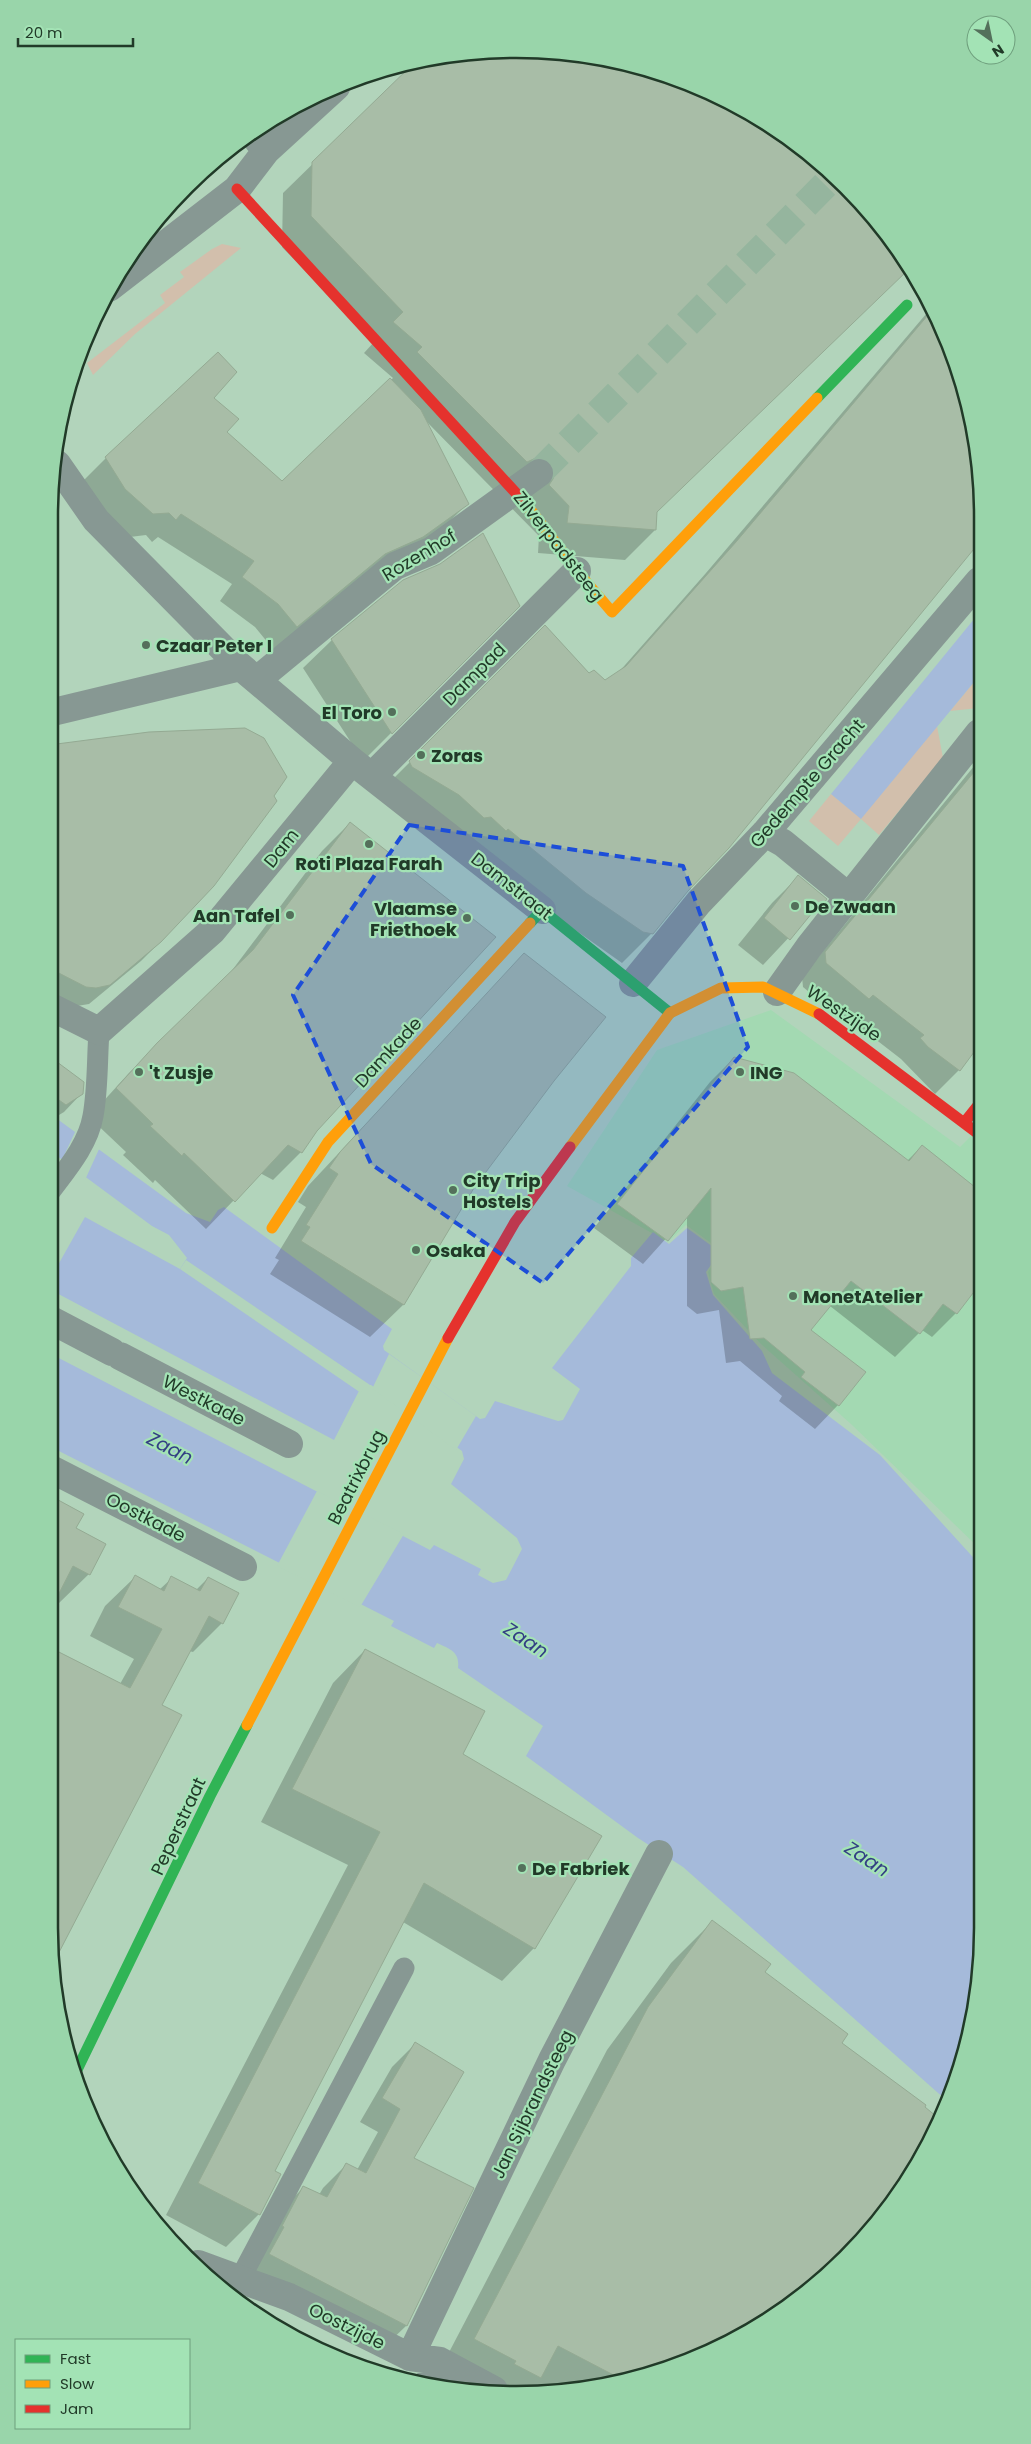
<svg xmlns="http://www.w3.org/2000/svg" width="1031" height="2444" font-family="Poppins,sans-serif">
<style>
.built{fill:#a3d9b2}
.green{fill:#d2bfac}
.water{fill:#a5bada}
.pier{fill:#b2d4bb}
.shadow{fill:#0003}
.building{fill:#a8bda7;stroke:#94aa93}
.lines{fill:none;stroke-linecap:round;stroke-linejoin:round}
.street-tunnel{stroke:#95b59e;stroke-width:28;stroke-dasharray:28 14;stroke-linecap:butt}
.lane{stroke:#879893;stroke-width:21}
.street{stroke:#879893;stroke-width:28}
.fast{stroke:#30b455;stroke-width:11}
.slow{stroke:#ff9f0a;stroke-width:11}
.jam{stroke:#e5322d;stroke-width:11}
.marked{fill:#1d4ed8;fill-opacity:0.2;stroke:#1d4ed8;stroke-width:4;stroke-dasharray:10 6;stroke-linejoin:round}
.poi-dot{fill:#54705b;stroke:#a3e3b5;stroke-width:2}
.labels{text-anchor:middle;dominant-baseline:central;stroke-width:4.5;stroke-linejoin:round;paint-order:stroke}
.street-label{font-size:18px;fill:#213a28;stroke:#a3e3b5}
.poi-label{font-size:18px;font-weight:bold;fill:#213a28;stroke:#a3e3b5;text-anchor:start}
.water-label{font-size:19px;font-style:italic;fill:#333f84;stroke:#a3e3b5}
.rim{fill:none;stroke:#213a28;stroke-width:2.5}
</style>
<rect width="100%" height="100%" fill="#b2d4bb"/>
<path class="built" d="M 771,1010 L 960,1147 L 980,1127 L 981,1550 L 851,1424 L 761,1344 L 714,1294 L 708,1272 L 722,1251 L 686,1225 L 668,1242 L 567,1186 L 657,1050 Z"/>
<path class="green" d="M 222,244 L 241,248 L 135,334 L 93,375 L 87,363 L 165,303 L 160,295 L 184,277 L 180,272 L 212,249 Z
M 979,676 L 979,708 L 950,711 Z
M 937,726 L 943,758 L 879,835 L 861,819 L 838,846 L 809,821 L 831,794 L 861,818 Z"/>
<path class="water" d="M 979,613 L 979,676 L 861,819 L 831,794 Z
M 49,1113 L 186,1213 L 210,1222 L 218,1210 L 224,1207 L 392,1329 L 383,1346 L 384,1350 L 480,1419 L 485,1418 L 495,1401 L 558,1421 L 563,1420 L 580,1389 L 552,1368 L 631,1266 L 631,1258 L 653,1232 L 669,1244 L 687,1228 L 720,1252 L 706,1272 L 713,1295 L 762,1351 L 772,1373 L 880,1455 L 981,1566 L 982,1928 L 958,2078 L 946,2100 L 683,1867 L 638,1838 L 526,1756 L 543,1726 L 458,1668 C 460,1652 450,1649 437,1643 L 434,1648 L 391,1626 L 394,1621 L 49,1446 L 49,1353 L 430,1550 L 434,1545 L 481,1569 L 478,1575 L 493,1583 L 506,1580 L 522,1549 L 517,1538 L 451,1484 L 464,1459 L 462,1451 L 371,1385 L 362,1385 L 334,1440 L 49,1289 L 49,1281 L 85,1217 L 180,1269 L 187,1258 L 169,1235 L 152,1226 L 49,1150 Z"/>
<path class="pier" d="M 76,1130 L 100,1147 L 85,1180 L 61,1162 Z
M 186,1260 L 373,1387 L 389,1354 L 426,1380 L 476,1416 L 456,1450 L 370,1387 L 364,1387 L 361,1393 L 180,1269 Z
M 317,1491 L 404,1534 L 360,1607 L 277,1566 Z"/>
<path class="shadow" d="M 485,50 L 576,53 L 665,73 L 655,530 L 625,560 L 538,553 L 539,536 L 424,419 L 467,504 L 444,527 L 273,649 L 255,627 L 220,601 L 232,584 L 158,537 L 152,542 L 146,535 L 130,537 L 102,512 L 83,481 L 106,458 L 213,398 L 226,432 L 282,482 L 393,378 L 364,353 L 374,342 L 282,247 L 283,193 L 418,61 Z
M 210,166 L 187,190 L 169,204 Z
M 932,307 L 978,454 L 978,542 L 729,846 L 687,890 L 652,933 L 622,963 L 380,792 L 545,627 L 589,675 L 605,682 L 618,673 L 706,573 Z
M 518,606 L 363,761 L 303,668 L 332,640 Z
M 149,734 L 273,796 L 161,941 L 141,961 L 89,1004 L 71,1007 L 49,997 L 49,746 Z
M 979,760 L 980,1042 L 959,1070 L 935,1094 L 901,1059 L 848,1018 L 845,1022 L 803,987 L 802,977 Z
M 350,823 L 301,1152 L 273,1180 L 260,1173 L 206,1229 L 155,1180 L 153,1183 L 123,1155 L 126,1152 L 89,1117 L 129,1073 L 227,977 L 322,851 Z
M 798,877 L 825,899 L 763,965 L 738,945 L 772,903 Z
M 524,955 L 473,1187 L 403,1305 L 370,1337 L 270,1274 L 279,1260 L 275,1258 L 306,1207 L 298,1202 L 308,1186 Z
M 49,1058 L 83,1082 L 82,1093 L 64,1112 L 49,1121 Z
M 734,1058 L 907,1161 L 922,1146 L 980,1192 L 980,1219 L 975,1225 L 980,1229 L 980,1282 L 956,1313 L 932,1337 L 922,1330 L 895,1357 L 830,1306 L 810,1330 L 838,1405 L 815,1429 L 779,1401 L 782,1396 L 740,1361 L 726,1363 L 719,1310 L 697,1314 L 687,1306 L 687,1215 L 643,1264 L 594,1228 L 710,1082 Z
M 49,1497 L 82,1515 L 75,1529 L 89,1574 L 59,1603 L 54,1601 L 49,1610 Z
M 135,1577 L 159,1590 L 172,1578 L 196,1590 L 208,1578 L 222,1623 L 193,1652 L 189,1651 L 161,1705 L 54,1960 L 49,1929 L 49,1787 L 56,1773 L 49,1770 L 49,1638 L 55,1641 L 50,1649 L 120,1684 L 134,1659 L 90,1636 L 105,1606 Z
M 365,1650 L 534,1948 L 502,1981 L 403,1922 L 273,2172 L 259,2214 L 226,2247 L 166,2215 L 348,1865 L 261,1822 L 333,1683 Z
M 712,1922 L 763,1973 L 840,2043 L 923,2107 L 694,2360 L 607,2386 L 454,2391 L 434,2381 L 607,2050 L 671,1963 Z
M 415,2044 L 406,2326 L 383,2348 L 247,2277 L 281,2210 L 304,2187 L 319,2195 L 323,2188 L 346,2165 L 357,2170 L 378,2132 L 360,2122 L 392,2067 Z"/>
<path class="building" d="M 485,50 L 576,53 L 665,73 L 775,127 L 867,208 L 908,270 L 657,512 L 656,530 L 567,523 L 569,506 L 549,485 L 553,479 L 555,472 L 551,464 L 545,459 L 538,457 L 527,462 L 417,352 L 422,347 L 393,322 L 403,312 L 311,216 L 312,162 L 416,61 Z
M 934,308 L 978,454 L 978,544 L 729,848 L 688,891 L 653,934 L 643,932 L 586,893 L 508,829 L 506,831 L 491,817 L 484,818 L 459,795 L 412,767 L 409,761 L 545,625 L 589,673 L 594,670 L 605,680 L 626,666 L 736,542 Z
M 218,352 L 237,372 L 214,398 L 239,419 L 227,432 L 282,481 L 390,378 L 421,410 L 469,504 L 423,537 L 385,554 L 297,627 L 278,604 L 242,577 L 254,561 L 181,514 L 176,520 L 169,513 L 153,514 L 125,489 L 105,457 Z
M 483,533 L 520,606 L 392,734 L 331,639 L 403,580 L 440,564 Z
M 245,728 L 264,738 L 287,777 L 274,796 L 277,801 L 214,886 L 161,942 L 110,985 L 96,988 L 86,987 L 49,968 L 49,745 L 149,732 Z
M 979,766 L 980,1044 L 960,1071 L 928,1047 L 920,1038 L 924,1035 L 873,995 L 869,999 L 826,963 L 825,952 Z
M 350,822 L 496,937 L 317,1131 L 302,1153 L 288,1145 L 235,1202 L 184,1153 L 182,1156 L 150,1126 L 153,1124 L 116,1088 L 157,1043 L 253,950 Z
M 798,875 L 827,899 L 821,907 L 821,902 L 790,940 L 764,918 Z
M 524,953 L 606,1017 L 554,1081 L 474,1188 L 404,1305 L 301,1241 L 310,1227 L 306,1225 L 338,1174 L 329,1168 L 340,1152 Z
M 49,1056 L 84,1082 L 83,1094 L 66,1105 L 49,1093 Z
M 734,1057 L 794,1073 L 909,1161 L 922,1145 L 980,1191 L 980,1284 L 957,1314 L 943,1304 L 920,1334 L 851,1281 L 811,1330 L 866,1372 L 839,1406 L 801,1377 L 805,1372 L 764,1338 L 750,1339 L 743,1287 L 721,1291 L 711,1282 L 711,1188 L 668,1241 L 617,1204 Z
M 49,1495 L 84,1514 L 76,1528 L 106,1544 L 90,1575 L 73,1566 L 49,1613 Z
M 135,1575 L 164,1591 L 171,1576 L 200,1591 L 208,1577 L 239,1593 L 223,1624 L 209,1616 L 162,1705 L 182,1715 L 54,1962 L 49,1928 L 49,1647 L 130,1688 L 162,1629 L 118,1607 Z
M 365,1649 L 485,1711 L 463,1754 L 602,1836 L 535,1949 L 424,1883 L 275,2171 L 281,2174 L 260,2215 L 198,2183 L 380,1832 L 292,1789 Z
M 712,1920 L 771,1964 L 765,1972 L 848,2034 L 842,2043 L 926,2105 L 925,2107 L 937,2117 L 886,2213 L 775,2317 L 694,2360 L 625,2381 L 558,2346 L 541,2378 L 514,2364 L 516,2361 L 474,2339 L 648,2007 Z
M 415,2042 L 464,2072 L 414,2158 L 474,2188 L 407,2326 L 269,2254 L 284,2227 L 282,2226 L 303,2186 L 327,2197 L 346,2163 L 366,2173 L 400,2109 L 382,2098 Z"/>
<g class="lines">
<path class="street-tunnel" d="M 539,473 L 832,178"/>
<path class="lane" d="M 49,1193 C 66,1170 88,1145 93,1116 C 98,1089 97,1059 99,1031
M 240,2279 L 404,1968"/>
<path class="street" d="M 252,133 L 266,151
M 109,288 L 237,189 L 266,151 L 336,87
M 57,464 L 96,520 L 241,667 L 352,761 L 542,910
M 258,679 L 395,566 L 431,551 L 539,473
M 49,713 L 241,667
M 372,776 L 577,571
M 765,833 L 783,843 L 849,897
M 633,983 L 699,902 L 765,833 L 979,581
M 777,992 L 809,947 L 979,733
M 49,1006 L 99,1031 L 212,931 L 352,761
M 51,1320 L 112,1352
M 120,1356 L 289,1444
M 49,1468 L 243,1567
M 198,2264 L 289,2297 L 410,2357 L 440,2361 L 494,2390
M 410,2357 L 552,2060 L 659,1854
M 427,2385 L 440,2361"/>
<path class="fast" d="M 817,398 L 907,305
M 530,923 L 542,910 L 670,1013
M 73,2078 L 210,1796 L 247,1725"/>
<path class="slow" d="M 526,504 L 577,571 L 612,612 L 817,398
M 570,1147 L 670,1013 L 721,988 L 763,987 L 819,1014
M 272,1228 L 328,1142 L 530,923
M 247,1725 L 448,1338"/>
<path class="jam" d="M 237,189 L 526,504
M 819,1014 L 980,1135
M 964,1123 L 980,1103
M 448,1338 L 515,1222 L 570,1147"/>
</g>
<path class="marked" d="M 409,825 L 683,866 L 748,1047 L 543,1283 L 371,1164 L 293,995 Z"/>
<g class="poi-dot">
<circle cx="146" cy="645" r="5"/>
<circle cx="392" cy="712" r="5"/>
<circle cx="421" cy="755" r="5"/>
<circle cx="369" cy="844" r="5"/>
<circle cx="795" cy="906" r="5"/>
<circle cx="290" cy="915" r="5"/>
<circle cx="467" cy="918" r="5"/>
<circle cx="139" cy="1072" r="5"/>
<circle cx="740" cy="1072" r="5"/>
<circle cx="453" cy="1190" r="5"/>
<circle cx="416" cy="1250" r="5"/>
<circle cx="793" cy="1296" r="5"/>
<circle cx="522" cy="1868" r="5"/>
</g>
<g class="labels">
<g class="street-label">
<text transform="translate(559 546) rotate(52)">Zilverpadsteeg</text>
<text transform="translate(419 555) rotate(-31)">Rozenhof</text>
<text transform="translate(474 674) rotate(-45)">Dampad</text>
<text transform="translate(807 783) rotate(-49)">Gedempte Gracht</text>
<text transform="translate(281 848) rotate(-51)">Dam</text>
<text transform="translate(512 886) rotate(38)">Damstraat</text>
<text transform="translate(844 1013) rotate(34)">Westzijde</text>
<text transform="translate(388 1052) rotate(-47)">Damkade</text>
<text transform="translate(204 1400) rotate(27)">Westkade</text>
<text transform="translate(356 1477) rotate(-63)">Beatrixbrug</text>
<text transform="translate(146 1517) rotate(27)">Oostkade</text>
<text transform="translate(178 1826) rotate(-65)">Peperstraat</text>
<text transform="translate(532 2104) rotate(-64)">Jan Sijbrandsteeg</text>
<text transform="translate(347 2326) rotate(26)">Oostzijde</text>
</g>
<g class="poi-label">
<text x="156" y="645">Czaar Peter I</text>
<text x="382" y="712" text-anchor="end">El Toro</text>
<text x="431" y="755">Zoras</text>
<text x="369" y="863" text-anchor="middle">Roti Plaza Farah</text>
<text x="805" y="906">De Zwaan</text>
<text x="457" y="908" text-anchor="end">Vlaamse<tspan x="457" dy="21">Friethoek</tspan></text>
<text x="280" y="915" text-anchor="end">Aan Tafel</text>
<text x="149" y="1072">'t Zusje</text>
<text x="750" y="1072">ING</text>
<text x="463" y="1180">City Trip<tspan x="463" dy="21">Hostels</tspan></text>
<text x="426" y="1250">Osaka</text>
<text x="803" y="1296">MonetAtelier</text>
<text x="532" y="1868">De Fabriek</text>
</g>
<g class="water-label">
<text transform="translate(170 1448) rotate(27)">Zaan</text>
<text transform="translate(526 1640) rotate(33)">Zaan</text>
<text transform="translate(867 1859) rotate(33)">Zaan</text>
</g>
</g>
<path d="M0 0H1031V2444H0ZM516 58H516A458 458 0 0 1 974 516V1928A458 458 0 0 1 516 2386H516A458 458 0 0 1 58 1928V516A458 458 0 0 1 516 58Z" fill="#99d5aa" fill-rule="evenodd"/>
<path class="rim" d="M516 58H516A458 458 0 0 1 974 516V1928A458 458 0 0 1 516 2386H516A458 458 0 0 1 58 1928V516A458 458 0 0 1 516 58Z"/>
<rect x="15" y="2339" width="175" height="90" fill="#a3e3b5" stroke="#6f9f7d"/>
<rect x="25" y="2355" width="25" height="8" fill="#30b455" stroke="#6f9f7d"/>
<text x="60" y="2364" font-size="15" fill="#213a28">Fast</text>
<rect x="25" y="2380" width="25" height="8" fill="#ff9f0a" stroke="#6f9f7d"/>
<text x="60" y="2389" font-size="15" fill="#213a28">Slow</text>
<rect x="25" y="2405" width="25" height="8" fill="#e5322d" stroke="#6f9f7d"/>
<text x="60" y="2414" font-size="15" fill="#213a28">Jam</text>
<g transform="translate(991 40) rotate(147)"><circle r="24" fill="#a3e3b5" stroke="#6f9f7d"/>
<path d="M0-4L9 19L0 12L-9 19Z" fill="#54705b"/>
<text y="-8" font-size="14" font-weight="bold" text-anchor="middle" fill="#213a28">N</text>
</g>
<path d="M18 38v8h115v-8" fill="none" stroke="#213a28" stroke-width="2.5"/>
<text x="25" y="38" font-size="15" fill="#213a28" stroke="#a3e3b5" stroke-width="4" paint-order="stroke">20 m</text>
</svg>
